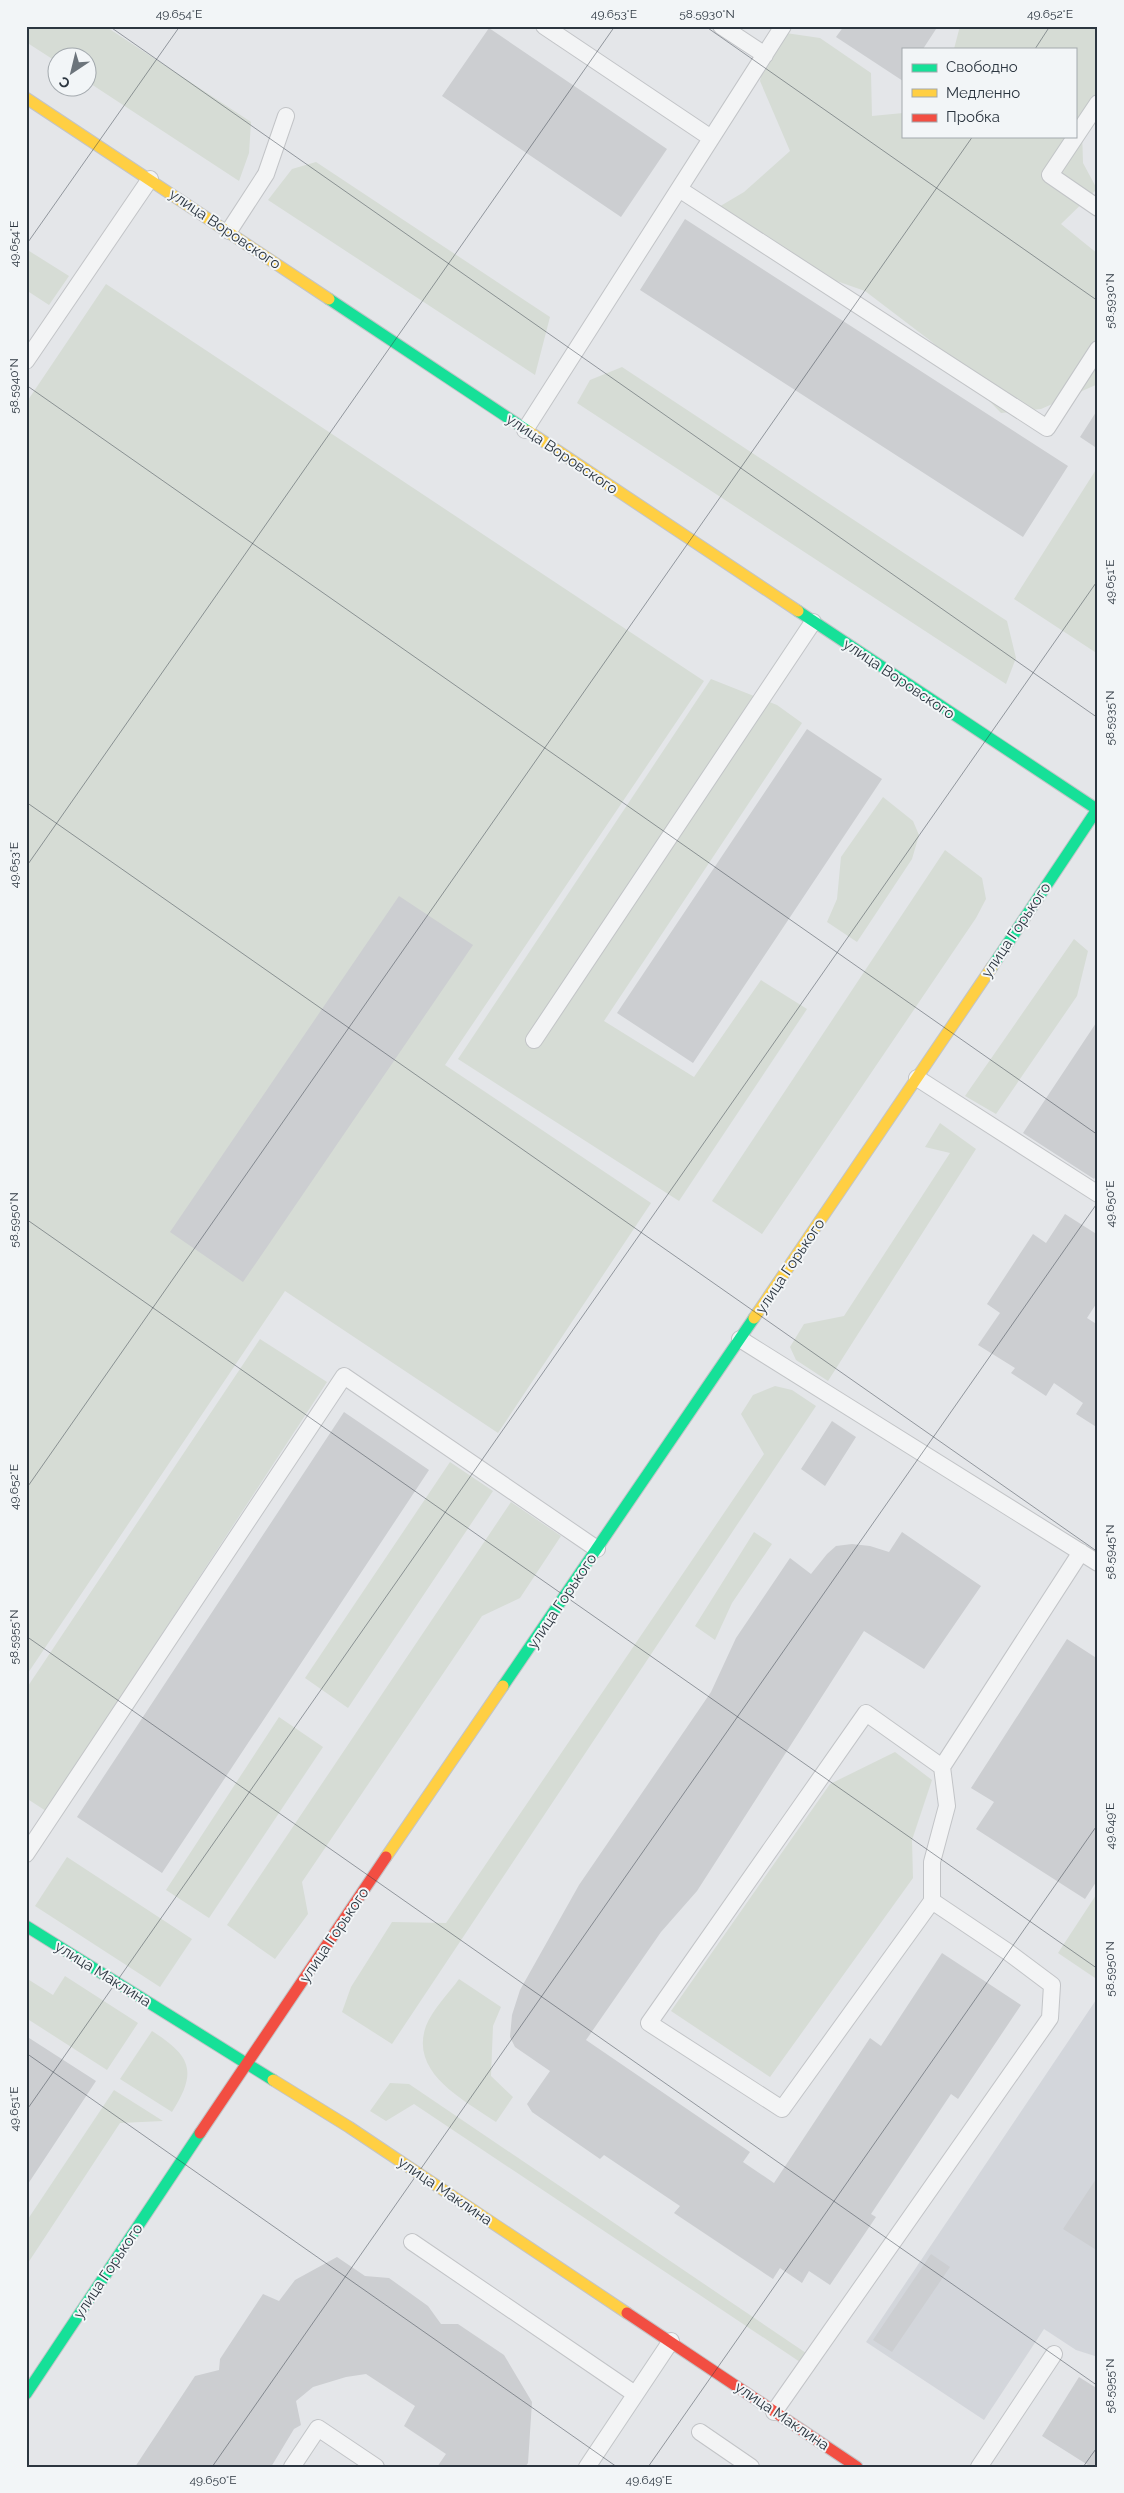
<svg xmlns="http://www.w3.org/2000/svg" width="1124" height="2493" font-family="Raleway,sans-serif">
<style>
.built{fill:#d3d6db}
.green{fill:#d6dcd5}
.building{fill:#ccced1}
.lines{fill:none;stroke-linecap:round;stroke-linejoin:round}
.lane-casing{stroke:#c2c4c7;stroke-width:18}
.fast-casing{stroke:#c2c4c7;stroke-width:13}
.slow-casing{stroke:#c2c4c7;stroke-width:13}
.jam-casing{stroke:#c2c4c7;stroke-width:13}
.lane{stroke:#f3f4f5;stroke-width:16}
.fast{stroke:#16e098;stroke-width:11}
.slow{stroke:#ffcf43;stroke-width:11}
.jam{stroke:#f24e42;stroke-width:11}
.ticks{fill:none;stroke:#2c3640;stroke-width:1;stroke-opacity:0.45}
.labels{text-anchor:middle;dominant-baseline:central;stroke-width:4;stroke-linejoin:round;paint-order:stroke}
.street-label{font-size:15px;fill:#2c3640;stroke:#f2f5f7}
.neatline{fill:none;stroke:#2c3640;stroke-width:2}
.ticks-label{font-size:12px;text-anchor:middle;fill:#2c3640}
</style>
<rect width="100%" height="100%" fill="#e4e6e9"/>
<path class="built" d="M 1098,1997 L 1098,2357 L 1076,2350 L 1044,2329 L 984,2420 L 866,2342 Z"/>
<path class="green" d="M 26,26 L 105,26 L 251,122 L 249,153 L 239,181 L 88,82 L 88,58 L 58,58 L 57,62 L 26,42 Z
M 960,26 L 1098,26 L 1098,122 L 1082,130 L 1083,163 L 1097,189 L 1061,224 L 1098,254 L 1098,384 L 1041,409 L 1001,413 L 932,342 L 865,291 L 788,264 L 707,214 L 744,192 L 790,151 L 760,81 L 772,31 L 820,38 L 871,73 L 872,116 L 903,113 L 903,136 L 1075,136 L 1075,49 L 954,49 Z
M 316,162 L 550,317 L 535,375 L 268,200 L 292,169 Z
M 26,249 L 69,276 L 49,305 L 26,290 Z
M 106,284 L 704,681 L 445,1065 L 651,1203 L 498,1433 L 285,1291 L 26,1676 L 26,403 Z
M 622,367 L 1007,621 L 1016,658 L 1006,684 L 577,403 L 590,380 Z
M 1097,468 L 1098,468 L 1098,654 L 1014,599 Z
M 711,679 L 777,705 L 802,723 L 604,1021 L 694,1077 L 761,980 L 807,1009 L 679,1201 L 458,1059 Z
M 883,797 L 913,821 L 919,835 L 912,859 L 857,942 L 827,922 L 837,899 L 841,857 Z
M 945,850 L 982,878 L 986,899 L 976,918 L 762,1234 L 712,1201 Z
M 1074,939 L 1088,951 L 1077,996 L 996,1114 L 965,1096 Z
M 940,1123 L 976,1149 L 828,1381 L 796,1360 L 790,1347 L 804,1324 L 844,1316 L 950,1153 L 925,1147 Z
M 260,1339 L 327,1382 L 46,1811 L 26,1798 L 26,1689 Z
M 775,1386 L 792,1390 L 816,1406 L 392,2044 L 342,2012 L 351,1987 L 392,1922 L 446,1923 L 764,1454 L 741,1414 L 753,1395 Z
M 450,1462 L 493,1491 L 348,1708 L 305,1678 Z
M 511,1502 L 561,1536 L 520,1598 L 482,1616 L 302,1882 L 308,1914 L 275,1959 L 227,1925 Z
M 754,1532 L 772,1544 L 732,1603 L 715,1640 L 695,1626 Z
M 279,1717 L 323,1747 L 209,1918 L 166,1890 Z
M 895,1752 L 932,1780 L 912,1840 L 913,1878 L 770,2077 L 671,2011 L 830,1784 Z
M 67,1857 L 192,1939 L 160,1987 L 35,1906 Z
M 1098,1892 L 1098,1980 L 1058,1953 Z
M 65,1976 L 138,2023 L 107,2070 L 26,2018 L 26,1978 L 53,1995 Z
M 459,1979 L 501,2007 L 493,2026 L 491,2076 L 513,2097 L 496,2122 C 464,2100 409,2073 426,2026 C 432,2010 449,1993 459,1979 Z
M 152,2031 C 191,2056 198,2071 172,2112 L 120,2079 Z
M 390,2083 L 409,2084 L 806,2353 L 800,2362 L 414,2104 L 386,2121 L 370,2111 Z
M 114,2090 L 163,2121 L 120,2123 L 26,2266 L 26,2222 Z"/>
<path class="building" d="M 844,26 L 938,26 L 923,49 L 903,49 L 903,81 L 836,37 Z
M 489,28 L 667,149 L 621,217 L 442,96 Z
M 685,219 L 1068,466 L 1023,537 L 640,290 Z
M 1098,409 L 1098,449 L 1080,437 Z
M 807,729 L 882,779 L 693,1063 L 617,1013 Z
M 399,896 L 473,945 L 243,1282 L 170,1232 Z
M 1098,1020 L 1098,1173 L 1094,1179 L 1023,1133 Z
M 1065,1214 L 1098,1235 L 1098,1301 L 1087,1318 L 1098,1325 L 1098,1428 L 1076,1414 L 1083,1403 L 1054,1383 L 1046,1396 L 1011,1373 L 1015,1368 L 978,1345 L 1000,1313 L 987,1304 L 1033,1234 L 1046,1243 Z
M 344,1412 L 429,1470 L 162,1873 L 77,1817 Z
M 832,1421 L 856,1437 L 825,1486 L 801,1469 Z
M 902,1532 L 981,1586 L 924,1669 L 864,1631 L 697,1891 L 661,1932 L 586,2040 L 750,2152 L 743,2162 L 774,2183 L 870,2038 L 881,2046 L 942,1953 L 1021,2005 L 958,2099 L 951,2094 L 871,2214 L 876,2217 L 830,2285 L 809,2271 L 802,2283 L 780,2268 L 773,2279 L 674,2213 L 680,2206 L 604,2155 L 600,2159 L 532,2112 L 527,2104 L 550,2071 L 515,2047 L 510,2037 L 512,2015 L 520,1990 L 579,1885 L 711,1692 L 736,1638 L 790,1558 L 811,1574 L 827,1554 L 836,1546 L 852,1544 L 870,1546 L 889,1552 Z
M 1067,1639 L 1098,1659 L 1098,1879 L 1085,1899 L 976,1829 L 994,1802 L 971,1788 Z
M 26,2036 L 96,2081 L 26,2187 Z
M 1098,2176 L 1098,2251 L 1063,2229 Z
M 931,2254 L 950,2267 L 892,2352 L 873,2340 Z
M 337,2257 L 365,2276 L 389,2278 L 428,2306 L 441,2324 L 458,2324 L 504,2355 L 532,2402 L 528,2463 L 525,2467 L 437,2467 L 446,2454 L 404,2426 L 415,2406 L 366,2374 L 346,2377 L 313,2387 L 296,2401 L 301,2425 L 294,2429 L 271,2467 L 135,2467 L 195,2376 L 219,2370 L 220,2359 L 263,2294 L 279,2301 L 295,2280 Z
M 1079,2377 L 1098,2389 L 1098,2467 L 1091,2467 L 1042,2436 Z"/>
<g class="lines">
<defs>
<path id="lane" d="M 544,26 L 711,138
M 721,26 L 765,55
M 1098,103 L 1050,175 L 1098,208
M 679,189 L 1047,428 L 1098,349
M 229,231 L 266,174 L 286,116
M 26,361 L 150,179
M 525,430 L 783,26
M 534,1040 L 813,622
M 917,1078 L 1098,1194
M 740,1339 L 1098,1563
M 26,1854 L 344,1376 L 597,1549
M 932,1901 L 932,1862 L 947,1806 L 942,1767
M 412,2242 L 635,2394
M 774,2412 L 1050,2018 L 1052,1985 L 1008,1952 L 932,1901 L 782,2109 L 649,2023 L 866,1713 L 942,1767 L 1081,1552
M 700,2432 L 751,2467
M 292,2467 L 318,2428 L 376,2467
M 587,2467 L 671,2341
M 979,2467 L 1054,2354"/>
<path id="fast" d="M 329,299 L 528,431
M 798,611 L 1098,810
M 992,967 L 1098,808
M 503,1686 L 754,1318
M 26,1926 L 273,2080
M 26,2394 L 200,2133"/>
<path id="slow" d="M 26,98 L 329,299
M 528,431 L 798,611
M 754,1318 L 992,967
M 386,1857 L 503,1686
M 273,2080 L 349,2127 L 627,2313"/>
<path id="jam" d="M 200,2133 L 386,1857
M 627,2313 L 857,2467"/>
</defs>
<use href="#lane" class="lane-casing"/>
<use href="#fast" class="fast-casing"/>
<use href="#slow" class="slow-casing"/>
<use href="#jam" class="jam-casing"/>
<use href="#lane" class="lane"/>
<use href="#fast" class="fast"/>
<use href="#slow" class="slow"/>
<use href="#jam" class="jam"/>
</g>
<path class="ticks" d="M 109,26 L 1098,718M 705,26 L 1098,301M 1035,49 L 1050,26M 26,245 L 180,26M 26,385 L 1098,1135M 26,802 L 1098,1552M 26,867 L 615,26M 26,1219 L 1098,1969M 26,1489 L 973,136M 26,1636 L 1098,2386M 26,2053 L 617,2467M 26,2111 L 1098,580M 212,2467 L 1098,1202M 648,2467 L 1098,1824M 1083,2467 L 1098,2446"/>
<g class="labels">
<g class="street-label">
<text transform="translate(225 229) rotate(34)">улица Воровского</text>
<text transform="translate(562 454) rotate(34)">улица Воровского</text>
<text transform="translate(899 679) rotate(34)">улица Воровского</text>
<text transform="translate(1016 930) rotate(-56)">улица Горького</text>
<text transform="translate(790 1266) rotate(-56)">улица Горького</text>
<text transform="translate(562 1601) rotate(-56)">улица Горького</text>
<text transform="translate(334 1935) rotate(-56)">улица Горького</text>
<text transform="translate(103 1974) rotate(32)">улица Маклина</text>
<text transform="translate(445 2191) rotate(34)">улица Маклина</text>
<text transform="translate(108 2271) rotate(-56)">улица Горького</text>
<text transform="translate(782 2416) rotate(34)">улица Маклина</text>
</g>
</g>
<rect width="1124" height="2493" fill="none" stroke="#f2f5f7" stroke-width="55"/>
<rect x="902" y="48" width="175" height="90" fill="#f2f5f7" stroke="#a3a9ae"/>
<rect x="912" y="64" width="25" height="8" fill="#16e098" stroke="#a3a9ae"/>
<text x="946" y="72" font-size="15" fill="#2c3640">Свободно</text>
<rect x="912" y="89" width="25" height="8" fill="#ffcf43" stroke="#a3a9ae"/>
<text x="946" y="98" font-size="15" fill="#2c3640">Медленно</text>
<rect x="912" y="114" width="25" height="8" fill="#f24e42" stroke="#a3a9ae"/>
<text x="946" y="122" font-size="15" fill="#2c3640">Пробка</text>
<g transform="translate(72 72) rotate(215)"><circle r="24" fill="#f2f5f7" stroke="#a3a9ae"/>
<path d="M0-4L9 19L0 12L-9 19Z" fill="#6c747b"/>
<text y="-8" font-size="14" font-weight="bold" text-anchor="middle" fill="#2c3640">С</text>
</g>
<rect x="28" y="28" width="1068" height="2438" class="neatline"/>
<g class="ticks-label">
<text x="179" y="18">49.654°E</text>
<text x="614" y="18">49.653°E</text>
<text x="707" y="18">58.5930°N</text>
<text x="1050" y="18">49.652°E</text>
<text transform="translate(14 244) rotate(-90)" y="4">49.654°E</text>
<text transform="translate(1110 301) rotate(-90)" y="4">58.5930°N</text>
<text transform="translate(14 386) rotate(-90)" y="4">58.5940°N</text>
<text transform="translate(1110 582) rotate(-90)" y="4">49.651°E</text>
<text transform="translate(1110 718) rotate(-90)" y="4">58.5935°N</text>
<text transform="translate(14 865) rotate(-90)" y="4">49.653°E</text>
<text transform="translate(1110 1204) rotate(-90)" y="4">49.650°E</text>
<text transform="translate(14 1220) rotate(-90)" y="4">58.5950°N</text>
<text transform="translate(14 1487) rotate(-90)" y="4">49.652°E</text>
<text transform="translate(1110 1552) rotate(-90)" y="4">58.5945°N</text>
<text transform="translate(14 1637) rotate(-90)" y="4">58.5955°N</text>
<text transform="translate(1110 1826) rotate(-90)" y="4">49.649°E</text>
<text transform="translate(1110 1969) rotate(-90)" y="4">58.5950°N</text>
<text transform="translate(14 2109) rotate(-90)" y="4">49.651°E</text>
<text transform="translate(1110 2386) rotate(-90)" y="4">58.5955°N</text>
<text x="213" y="2484">49.650°E</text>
<text x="649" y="2484">49.649°E</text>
</g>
</svg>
